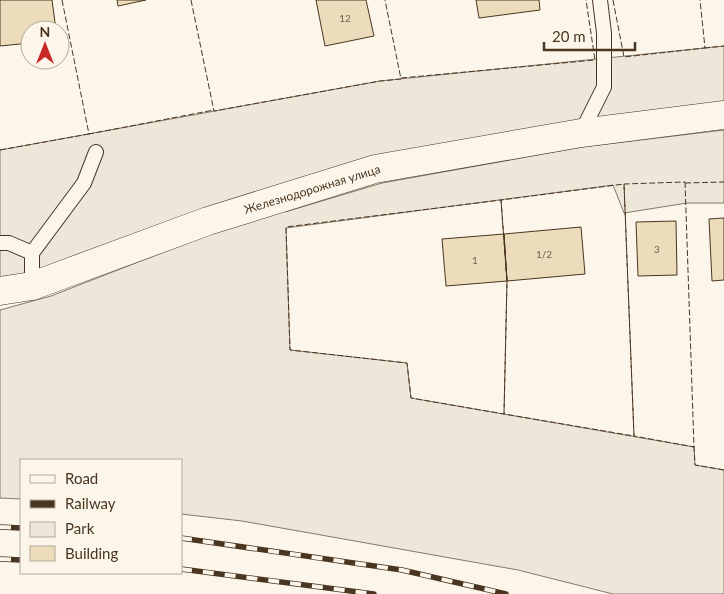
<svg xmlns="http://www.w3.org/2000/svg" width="724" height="594" font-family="Lato,sans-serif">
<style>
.green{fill:#ede6d9;stroke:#887966}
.building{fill:#ecdcbc;stroke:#4a3520}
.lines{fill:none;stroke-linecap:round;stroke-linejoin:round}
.service-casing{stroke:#4a3520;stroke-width:16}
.minor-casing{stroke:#4a3520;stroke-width:29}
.service{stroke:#fbf6e9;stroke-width:14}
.minor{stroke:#fbf6e9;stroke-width:28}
.rail-casing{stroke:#4a3520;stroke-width:5.5}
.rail{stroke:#fbf6e9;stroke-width:4;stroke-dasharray:11;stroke-linecap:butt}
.fence{stroke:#4a3520;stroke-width:1;stroke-dasharray:6 2.5;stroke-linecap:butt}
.labels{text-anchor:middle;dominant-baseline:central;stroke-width:4;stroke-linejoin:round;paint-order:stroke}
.number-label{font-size:10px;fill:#725f47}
.street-label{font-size:12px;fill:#4a3520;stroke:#fbf6e9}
</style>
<rect width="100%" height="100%" fill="#fbf6e9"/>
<path class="green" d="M 724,46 L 724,105 L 276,203 L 285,212 L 382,183 L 582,147 L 724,130 L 724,203 L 687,203 L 624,213 L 613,185 L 286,228 L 290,350 L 407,363 L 411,398 L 694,447 L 695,465 L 724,470 L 724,594 L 613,594 L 518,570 L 242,521 L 181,514 L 181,460 L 21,460 L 21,499 L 0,498 L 0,310 L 51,296 L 197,239 L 0,283 L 0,150 L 380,81 Z"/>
<path class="building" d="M 0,0 L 52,0 L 56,30 L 30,30 L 30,43 L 0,46 Z
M 117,0 L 146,0 L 118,6 Z
M 316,0 L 366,0 L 374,36 L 325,46 Z
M 476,0 L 539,0 L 540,10 L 479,18 Z
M 724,218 L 724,280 L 712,281 L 709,219 Z
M 676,221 L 677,275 L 638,276 L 636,222 Z
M 581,227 L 585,274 L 507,281 L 504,234 Z
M 504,234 L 507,281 L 446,286 L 442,239 Z"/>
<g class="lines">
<defs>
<path id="service" d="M 581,133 L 604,87 L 604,33 L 600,0
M 0,243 L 9,243 L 32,253 L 32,286
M 32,253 L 84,183 L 96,152"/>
<path id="minor" d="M 0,291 L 32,286 L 208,221 L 375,169 L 581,133 L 724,115"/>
</defs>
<use href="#service" class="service-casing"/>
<use href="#minor" class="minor-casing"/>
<use href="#service" class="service"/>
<use href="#minor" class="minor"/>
<defs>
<path id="rail" d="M 0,527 L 21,528
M 181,538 L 402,570 L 506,594
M 0,559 L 21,560
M 181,569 L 374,594"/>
</defs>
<use href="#rail" class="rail-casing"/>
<use href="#rail" class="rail"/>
<path class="fence" d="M 62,0 L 89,134 L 214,110
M 191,0 L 214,111 L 380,81 L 401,79 L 385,0
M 613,0 L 624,57 L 705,48 L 700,0
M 705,47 L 705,48 L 724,46
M 401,78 L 595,60 L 586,0
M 0,150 L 89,134 L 89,132
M 685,182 L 694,447 L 634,436 L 624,184 Z
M 685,183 L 724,182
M 624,184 L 634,436 L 504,414 L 507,281 L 501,200 Z
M 501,200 L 507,281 L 504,414 L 411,398 L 407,363 L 290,350 L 286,227 Z
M 694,446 L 695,465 L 724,470"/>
</g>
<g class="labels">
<g class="number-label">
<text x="345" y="18">12</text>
<text x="657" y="249">3</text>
<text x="544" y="254">1/2</text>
<text x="475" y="260">1</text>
</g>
<g class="street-label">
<text transform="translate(312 189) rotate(-17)">Железнодорожная улица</text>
</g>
</g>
<rect x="20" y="459" width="162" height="115" fill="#fbf6e9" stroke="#b4a999"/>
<rect x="30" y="475" width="25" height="8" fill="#fbf6e9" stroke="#b4a999"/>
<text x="65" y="484" font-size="15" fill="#4a3520">Road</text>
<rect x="30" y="500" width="25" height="8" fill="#4a3520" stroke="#b4a999"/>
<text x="65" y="509" font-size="15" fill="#4a3520">Railway</text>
<rect x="30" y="522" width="25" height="15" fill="#ede6d9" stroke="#b4a999"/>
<text x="65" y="534" font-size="15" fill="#4a3520">Park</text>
<rect x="30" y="546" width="25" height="15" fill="#ecdcbc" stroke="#b4a999"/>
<text x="65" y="559" font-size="15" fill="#4a3520">Building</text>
<g transform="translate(45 45)"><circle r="24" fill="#fbf6e9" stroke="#b4a999"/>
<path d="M0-4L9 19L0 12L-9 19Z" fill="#c62828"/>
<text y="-8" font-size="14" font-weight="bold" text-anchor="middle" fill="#4a3520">N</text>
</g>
<path d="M544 42v8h91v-8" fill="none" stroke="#4a3520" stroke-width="2.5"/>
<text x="552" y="42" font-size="15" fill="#4a3520" stroke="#fbf6e9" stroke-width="4" paint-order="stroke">20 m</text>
</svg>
